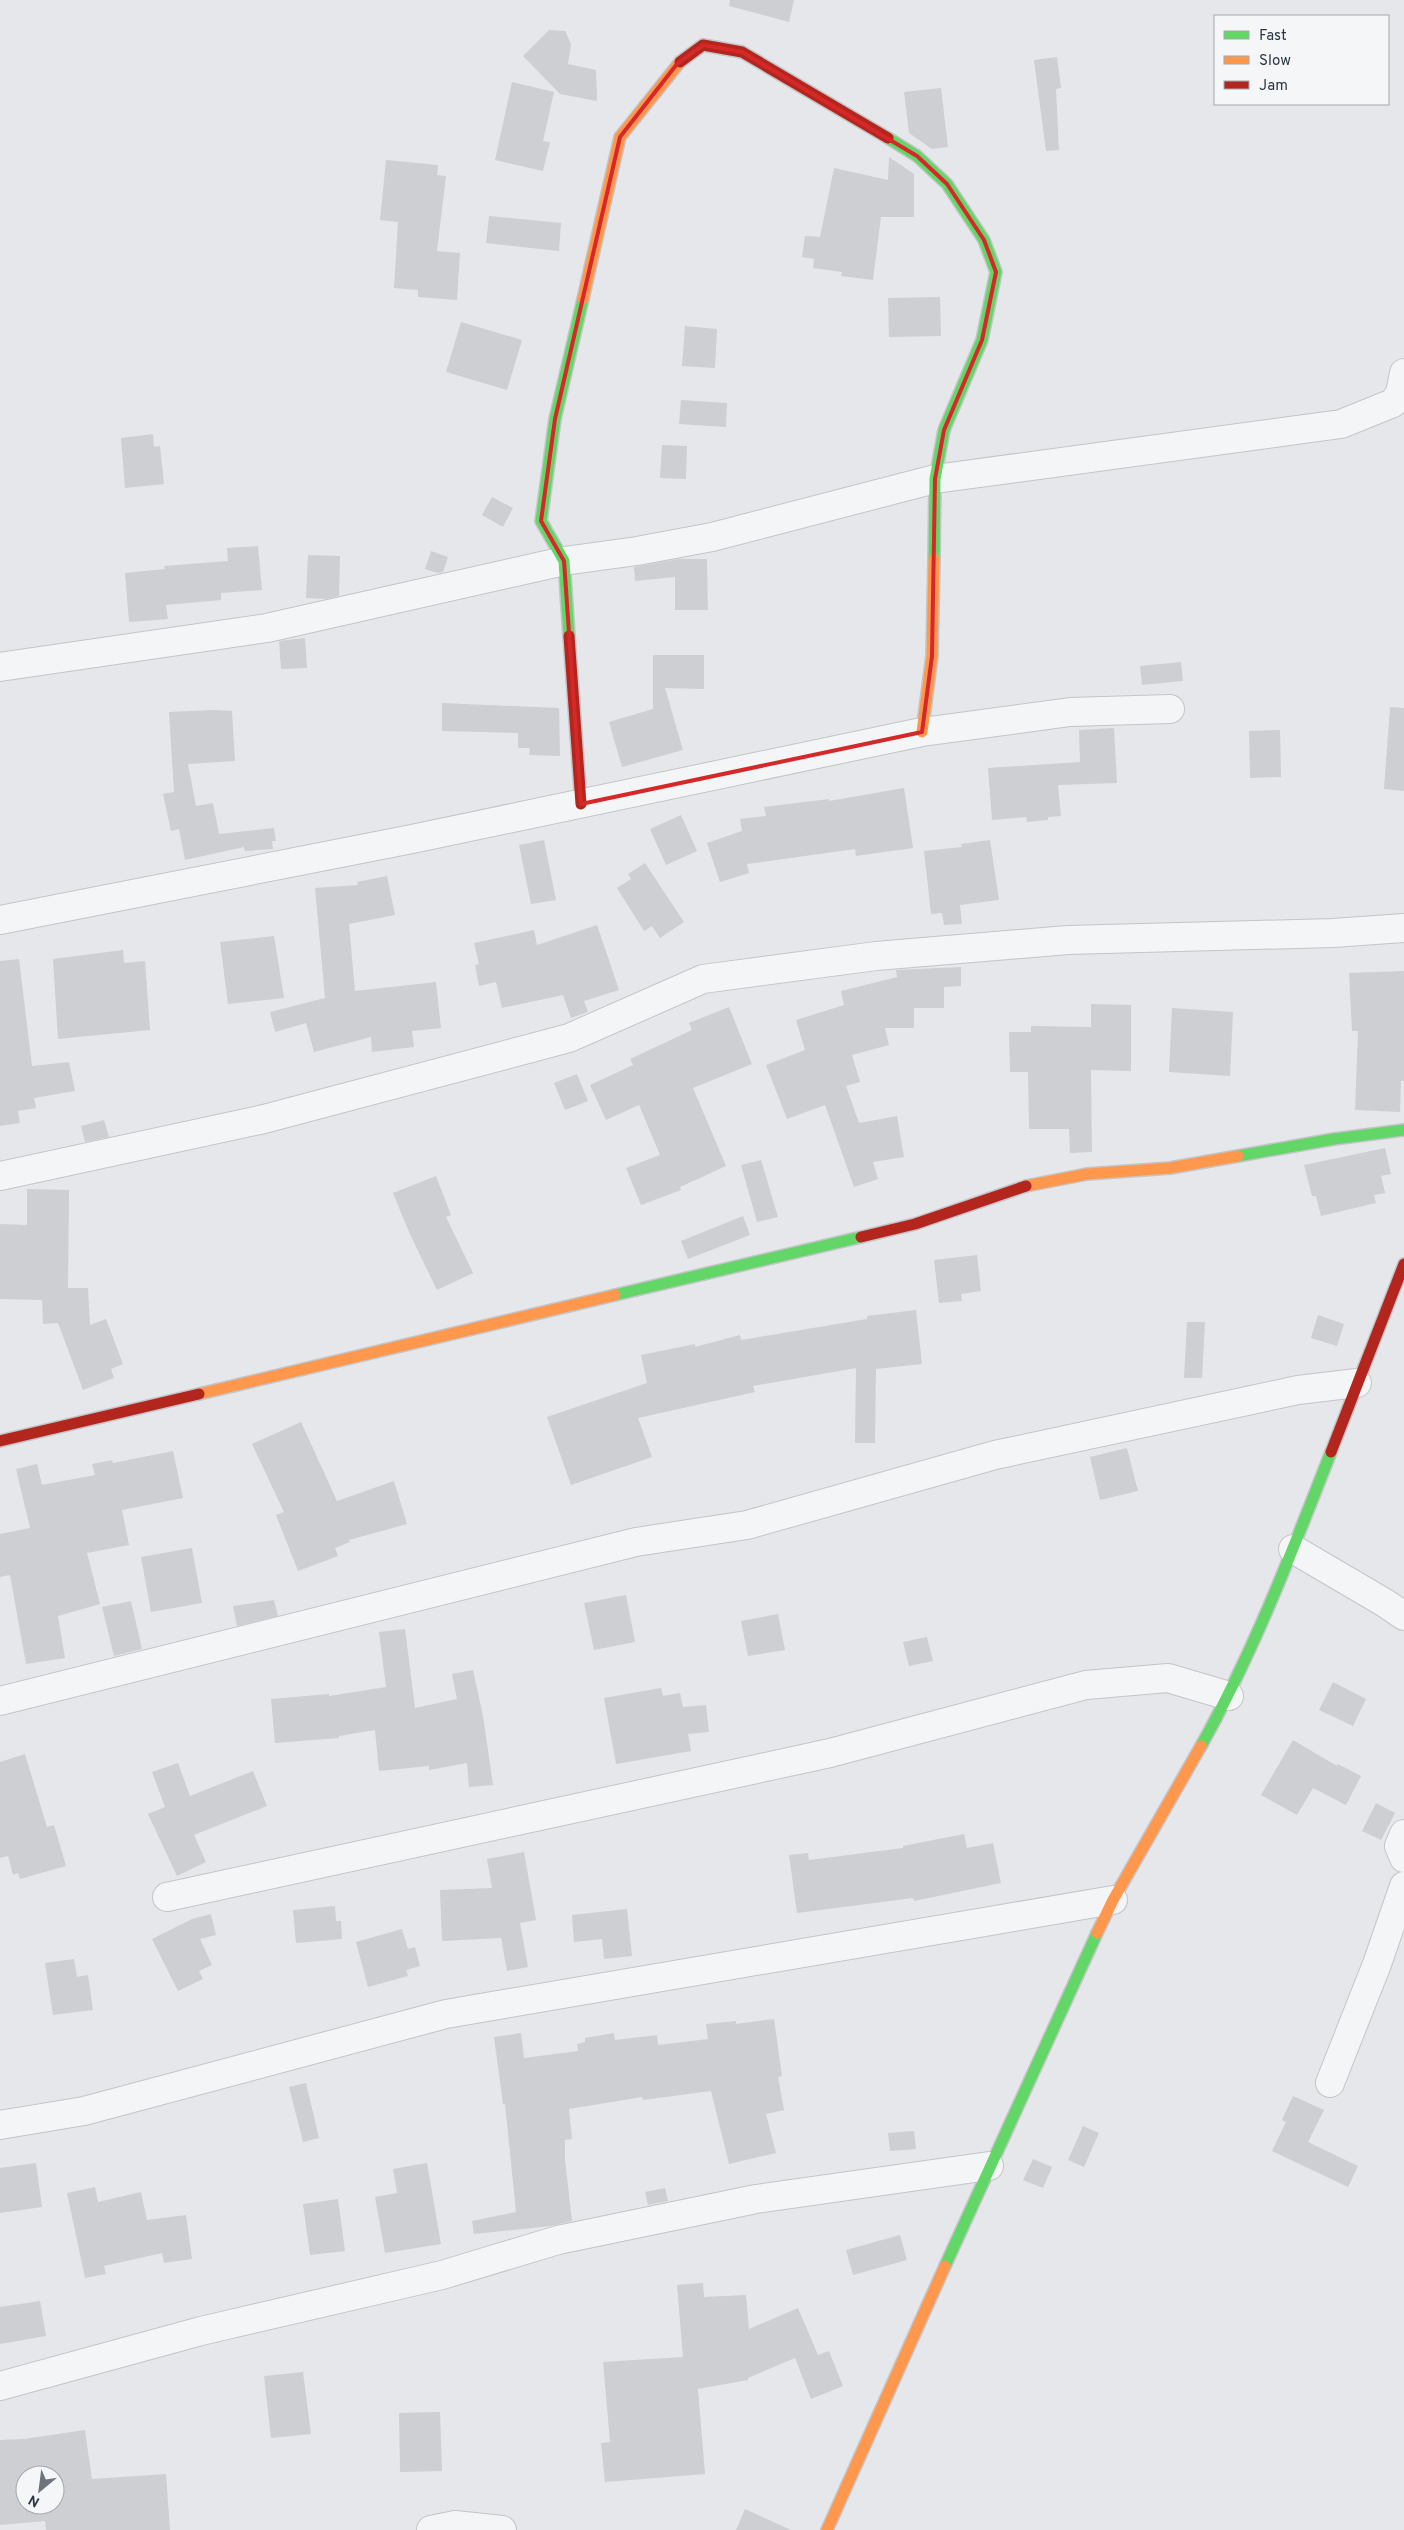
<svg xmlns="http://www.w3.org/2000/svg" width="1404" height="2530" font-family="Overpass,sans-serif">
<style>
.building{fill:#cdcfd2;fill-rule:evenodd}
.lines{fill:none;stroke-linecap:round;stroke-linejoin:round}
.street-casing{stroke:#c3c5c8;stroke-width:30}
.fast-casing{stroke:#c3c5c8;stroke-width:14}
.slow-casing{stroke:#c3c5c8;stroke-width:14}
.jam-casing{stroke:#c3c5c8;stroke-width:14}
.street{stroke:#f4f5f6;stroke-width:28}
.fast{stroke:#63d668;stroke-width:11}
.slow{stroke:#ff974d;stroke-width:11}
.jam{stroke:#b3261e;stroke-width:11}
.marked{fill:none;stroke:#d62828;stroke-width:4;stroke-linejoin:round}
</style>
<rect width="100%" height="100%" fill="#e5e7ea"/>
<path class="building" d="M 730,0 L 794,0 L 789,22 L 729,6 Z
M 549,30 L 565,31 L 571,44 L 568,64 L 596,70 L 597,101 L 560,94 L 523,56 Z
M 1057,57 L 1061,88 L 1056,89 L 1059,150 L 1046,151 L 1034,60 Z
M 512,82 L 554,92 L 543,141 L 550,142 L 543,171 L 495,160 Z
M 941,88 L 948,147 L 932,149 L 909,133 L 904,92 Z
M 889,157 L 914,174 L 914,217 L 881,217 L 873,280 L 841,276 L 842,272 L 813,268 L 814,259 L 802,257 L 805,236 L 820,237 L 834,168 L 888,180 Z
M 386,160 L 438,165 L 437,175 L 446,176 L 437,251 L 460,253 L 457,300 L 418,297 L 418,290 L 394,288 L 398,222 L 380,220 Z
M 489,216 L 561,223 L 559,251 L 486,243 Z
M 940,297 L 941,336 L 889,337 L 888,298 Z
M 461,322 L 522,340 L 507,390 L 446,372 Z
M 685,326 L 717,329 L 715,368 L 682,366 Z
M 681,400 L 727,403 L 726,427 L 679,424 Z
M 153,434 L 154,447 L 160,446 L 164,484 L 125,488 L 121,438 Z
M 662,445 L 687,446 L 686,479 L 660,478 Z
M 492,497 L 513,508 L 503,527 L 482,515 Z
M 258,546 L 262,590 L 221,593 L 221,600 L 166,605 L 168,619 L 129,622 L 125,573 L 165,569 L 164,566 L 228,561 L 227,548 Z
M 431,551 L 448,557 L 443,572 L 438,573 L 425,569 Z
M 308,555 L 340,556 L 339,596 L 326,599 L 306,598 Z
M 678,559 L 707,559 L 708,610 L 675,610 L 675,577 L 635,581 L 634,567 Z
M 305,638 L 307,668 L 281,669 L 279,641 Z
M 653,655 L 704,655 L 704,689 L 665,688 L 683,750 L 622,767 L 609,722 L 653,709 Z
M 1181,662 L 1183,681 L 1142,685 L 1140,666 Z
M 442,703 L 559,708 L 560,756 L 529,755 L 530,748 L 518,748 L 518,733 L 442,731 Z
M 1390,707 L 1404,708 L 1404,791 L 1384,789 Z
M 214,710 L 232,711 L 235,761 L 188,764 L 196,806 L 213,803 L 219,834 L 274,828 L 276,841 L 272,841 L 273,849 L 245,851 L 244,847 L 185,860 L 179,829 L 171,831 L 163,794 L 174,792 L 169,712 Z
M 1114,728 L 1117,783 L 1058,785 L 1061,816 L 1048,817 L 1048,820 L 1027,822 L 1026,817 L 992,820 L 988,768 L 1080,762 L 1079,730 Z
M 1280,730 L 1281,777 L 1250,778 L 1249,731 Z
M 904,788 L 913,848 L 856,856 L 855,849 L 747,864 L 749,873 L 720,882 L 707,843 L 742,831 L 740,819 L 766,816 L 764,807 L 829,799 L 829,801 Z
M 681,815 L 697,851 L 666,865 L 650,829 Z
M 544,840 L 556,900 L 531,904 L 519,845 Z
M 990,840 L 999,900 L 960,905 L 962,924 L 944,925 L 942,913 L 931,914 L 924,851 L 962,847 L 961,844 Z
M 645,863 L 684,922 L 660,938 L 652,926 L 644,931 L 617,888 L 631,879 L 628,874 Z
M 387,876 L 395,915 L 349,924 L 355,991 L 436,982 L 441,1028 L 412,1031 L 414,1047 L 372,1052 L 371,1037 L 314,1052 L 306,1023 L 275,1032 L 270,1012 L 325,998 L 315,888 L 358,885 L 357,882 Z
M 597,925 L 619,990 L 584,1001 L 588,1012 L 571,1018 L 563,995 L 502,1008 L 496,982 L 479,986 L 475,965 L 479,964 L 474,943 L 534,930 L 537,945 Z
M 274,936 L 284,998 L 228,1004 L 220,942 Z
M 123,950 L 124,963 L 145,961 L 150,1030 L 58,1039 L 53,959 Z
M 19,959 L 32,1066 L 69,1062 L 75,1091 L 34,1098 L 36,1108 L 18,1111 L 20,1123 L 0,1126 L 0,961 Z
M 961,967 L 961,986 L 944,987 L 944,1008 L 914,1008 L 914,1028 L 885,1028 L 889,1045 L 852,1055 L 860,1082 L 846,1086 L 859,1123 L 897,1116 L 904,1157 L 873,1162 L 878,1179 L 854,1187 L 825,1105 L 787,1119 L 766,1065 L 805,1050 L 796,1020 L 844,1005 L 841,991 L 897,977 L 896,970 Z
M 1404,971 L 1404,1081 L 1401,1081 L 1400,1112 L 1355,1110 L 1358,1031 L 1352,1031 L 1349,973 Z
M 1091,1004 L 1131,1005 L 1131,1071 L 1091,1070 L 1092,1152 L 1070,1153 L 1069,1129 L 1029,1129 L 1028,1072 L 1010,1072 L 1009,1032 L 1031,1032 L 1031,1026 L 1091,1027 Z
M 729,1007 L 752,1064 L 693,1088 L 726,1166 L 680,1187 L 681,1190 L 641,1205 L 626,1168 L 660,1155 L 639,1105 L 606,1120 L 590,1085 L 633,1065 L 630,1059 L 692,1030 L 689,1023 Z
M 1172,1008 L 1233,1012 L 1230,1076 L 1169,1072 Z
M 577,1074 L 588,1101 L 565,1110 L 554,1083 Z
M 104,1120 L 109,1137 L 85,1142 L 81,1126 Z
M 1385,1148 L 1391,1174 L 1381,1176 L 1385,1193 L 1374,1195 L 1376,1203 L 1321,1216 L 1316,1196 L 1312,1196 L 1304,1165 Z
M 761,1160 L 778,1217 L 757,1222 L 741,1165 Z
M 436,1176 L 451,1215 L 446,1217 L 473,1273 L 437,1290 L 409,1232 L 393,1193 Z
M 27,1189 L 69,1190 L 68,1288 L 88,1288 L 90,1325 L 106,1319 L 123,1364 L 111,1369 L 114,1378 L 83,1390 L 58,1323 L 43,1324 L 42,1300 L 0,1299 L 0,1224 L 27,1225 Z
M 743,1216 L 750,1235 L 688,1259 L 681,1241 Z
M 977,1255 L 981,1291 L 961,1294 L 962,1301 L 939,1303 L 934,1260 Z
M 916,1310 L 922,1364 L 876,1369 L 875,1443 L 855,1443 L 856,1368 L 753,1386 L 755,1392 L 638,1418 L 652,1457 L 571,1485 L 547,1417 L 647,1383 L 641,1355 L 695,1344 L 695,1347 L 740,1335 L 741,1340 L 867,1319 L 867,1316 Z
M 1318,1315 L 1344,1324 L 1337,1346 L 1311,1338 Z
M 1187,1322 L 1205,1322 L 1202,1378 L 1184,1378 Z
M 301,1422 L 337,1501 L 394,1481 L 407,1524 L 349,1540 L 350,1542 L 335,1548 L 338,1556 L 298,1571 L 276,1515 L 284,1512 L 252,1444 Z
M 1127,1448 L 1138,1491 L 1100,1500 L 1090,1457 Z
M 173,1451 L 183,1498 L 122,1510 L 129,1545 L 87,1553 L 100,1604 L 58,1616 L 65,1658 L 26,1664 L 10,1575 L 0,1577 L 0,1534 L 30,1528 L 16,1469 L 37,1464 L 42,1485 L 95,1475 L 92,1464 L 112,1460 L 113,1463 Z
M 192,1548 L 202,1603 L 151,1612 L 141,1557 Z
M 626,1595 L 635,1642 L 594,1650 L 584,1603 Z
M 274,1600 L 278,1616 L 237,1626 L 233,1606 Z
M 131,1601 L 142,1649 L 114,1656 L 102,1607 Z
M 778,1614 L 785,1650 L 748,1656 L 741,1621 Z
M 405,1629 L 415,1708 L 457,1699 L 452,1674 L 473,1670 L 483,1716 L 493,1785 L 469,1787 L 467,1763 L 429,1770 L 429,1766 L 379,1771 L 375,1730 L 339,1736 L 339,1738 L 275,1743 L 271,1699 L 329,1694 L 329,1696 L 386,1687 L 379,1632 Z
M 927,1637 L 933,1661 L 909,1666 L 903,1642 Z
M 1333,1682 L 1366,1699 L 1353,1726 L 1319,1710 Z
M 661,1688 L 663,1696 L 680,1693 L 683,1707 L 706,1705 L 709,1732 L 688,1734 L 691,1751 L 616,1764 L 604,1698 Z
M 1293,1740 L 1337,1766 L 1338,1764 L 1361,1776 L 1346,1805 L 1313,1788 L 1297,1815 L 1261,1795 Z
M 25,1754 L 47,1827 L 54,1825 L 66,1866 L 20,1879 L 18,1873 L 13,1875 L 8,1856 L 0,1858 L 0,1762 Z
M 178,1763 L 190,1796 L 253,1771 L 267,1806 L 194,1835 L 206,1862 L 177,1876 L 148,1814 L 165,1807 L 152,1772 Z
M 1376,1803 L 1395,1813 L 1381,1840 L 1362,1831 Z
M 964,1834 L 967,1848 L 993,1843 L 1001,1883 L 914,1901 L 913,1898 L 797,1913 L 789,1855 L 808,1853 L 809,1860 L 903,1848 L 903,1846 Z
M 524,1852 L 536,1920 L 520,1923 L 528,1967 L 507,1971 L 501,1938 L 442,1941 L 440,1890 L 492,1888 L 487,1859 Z
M 335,1906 L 336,1921 L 341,1921 L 342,1939 L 296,1943 L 293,1910 Z
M 627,1909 L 632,1956 L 604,1959 L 602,1939 L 574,1942 L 572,1915 Z
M 211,1914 L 216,1935 L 200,1939 L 212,1965 L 199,1971 L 203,1979 L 178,1991 L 152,1939 L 192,1919 Z
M 402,1929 L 408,1949 L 415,1947 L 420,1966 L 406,1970 L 408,1976 L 368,1987 L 356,1942 Z
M 74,1959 L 77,1977 L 88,1975 L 93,2010 L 53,2015 L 45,1963 Z
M 774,2019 L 782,2076 L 778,2077 L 784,2110 L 766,2114 L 776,2153 L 729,2164 L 711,2091 L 643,2100 L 642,2097 L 569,2109 L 572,2139 L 565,2140 L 565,2160 L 572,2221 L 551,2226 L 474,2234 L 472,2221 L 516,2212 L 505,2104 L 503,2104 L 494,2037 L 521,2033 L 524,2058 L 578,2051 L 577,2044 L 585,2042 L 585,2038 L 614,2033 L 615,2040 L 657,2035 L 658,2045 L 708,2039 L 706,2024 L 736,2021 L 736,2024 Z
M 306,2083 L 319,2138 L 303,2142 L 289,2087 Z
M 1293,2096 L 1324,2110 L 1308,2142 L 1358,2166 L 1348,2187 L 1272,2151 L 1286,2122 L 1282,2120 Z
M 1083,2126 L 1099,2133 L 1084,2167 L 1068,2160 Z
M 914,2131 L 916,2149 L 890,2151 L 888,2133 Z
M 1033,2159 L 1052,2167 L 1043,2188 L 1023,2180 Z
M 36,2163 L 42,2207 L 0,2213 L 0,2168 Z
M 427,2163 L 441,2244 L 385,2253 L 375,2197 L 397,2193 L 393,2169 Z
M 95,2187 L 98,2202 L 141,2192 L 147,2220 L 186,2215 L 192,2259 L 164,2263 L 162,2253 L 104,2266 L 106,2274 L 85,2278 L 67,2193 Z
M 665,2188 L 668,2201 L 648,2205 L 645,2192 Z
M 338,2199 L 345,2251 L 310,2255 L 303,2204 Z
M 900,2235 L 907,2260 L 853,2275 L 846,2250 Z
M 703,2283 L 704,2297 L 746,2295 L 749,2329 L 798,2308 L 818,2355 L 829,2351 L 843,2386 L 811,2399 L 795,2358 L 748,2378 L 748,2380 L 698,2389 L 705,2474 L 605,2482 L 601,2443 L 610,2442 L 603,2362 L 683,2357 L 677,2285 Z
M 40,2301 L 46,2336 L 0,2344 L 0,2307 Z
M 303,2372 L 311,2434 L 271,2438 L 264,2376 Z
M 440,2412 L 442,2471 L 400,2472 L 399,2413 Z
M 85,2430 L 92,2479 L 166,2474 L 170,2530 L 46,2530 L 45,2521 L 0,2525 L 0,2440 L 24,2439 ZM 25,2475 L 55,2475 L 55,2505 L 25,2505 Z
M 745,2509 L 791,2530 L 736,2530 Z"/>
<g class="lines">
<defs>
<path id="street" d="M 0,667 L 267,628 L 564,561 L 637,551 L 712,537 L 935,479 L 1341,424 L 1393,403 L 1400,393 L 1404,373
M 0,920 L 412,839 L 922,732 L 1070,712 L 1170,709
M 0,1176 L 264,1119 L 569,1038 L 703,979 L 876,956 L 1068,940 L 1333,933 L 1404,928
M 1293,1549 L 1385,1603 L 1404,1616
M 0,1701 L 636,1542 L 747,1525 L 995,1455 L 1298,1390 L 1357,1383
M 1404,1834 L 1399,1846 L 1404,1858
M 167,1897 L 830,1753 L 1086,1685 L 1168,1678 L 1229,1696
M 1330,2083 L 1377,1964 L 1404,1886
M 0,2125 L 84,2111 L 446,2014 L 1113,1900
M 0,2386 L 201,2331 L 442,2275 L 558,2240 L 756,2199 L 989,2166
M 431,2530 L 455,2525 L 502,2530"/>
<path id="fast" d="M 888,138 L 917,156 L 947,184 L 984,240 L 996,272 L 982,340 L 944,430 L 935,479 L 934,559
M 569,636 L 564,561 L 541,521 L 555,419 L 583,299
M 1238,1156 L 1334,1139 L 1404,1130
M 615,1295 L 861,1237
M 1201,1746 C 1253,1653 1292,1552 1331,1452
M 945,2266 L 1097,1933"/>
<path id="slow" d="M 583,299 L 620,137 L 680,62
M 922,732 L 932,656 L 934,559
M 1026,1186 L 1087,1174 L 1170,1168 L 1238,1156
M 199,1394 L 615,1295
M 1097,1933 L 1113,1900 L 1201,1746
M 827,2530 L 945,2266"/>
<path id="jam" d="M 680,62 L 703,45 L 742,52 L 888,138
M 569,636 L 581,804
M 861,1237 L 915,1224 L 1026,1186
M 0,1441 L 199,1394
M 1331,1452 L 1404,1264"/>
</defs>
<use href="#street" class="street-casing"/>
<use href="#fast" class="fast-casing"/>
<use href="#slow" class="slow-casing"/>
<use href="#jam" class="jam-casing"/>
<use href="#street" class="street"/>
<use href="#fast" class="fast"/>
<use href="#slow" class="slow"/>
<use href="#jam" class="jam"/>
</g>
<path class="marked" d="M 703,45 L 742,52 L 917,156 L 947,184 L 984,240 L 996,272 L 982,340 L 944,430 L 935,479 L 932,656 L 922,732 L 581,804 L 564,561 L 541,521 L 555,419 L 620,137 L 677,64 Z"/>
<rect x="1214" y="15" width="175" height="90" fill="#f4f6f8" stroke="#a4a9b0"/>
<rect x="1224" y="31" width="25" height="8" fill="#63d668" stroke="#a4a9b0"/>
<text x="1259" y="40" font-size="15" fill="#2c3643">Fast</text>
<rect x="1224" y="56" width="25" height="8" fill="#ff974d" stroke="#a4a9b0"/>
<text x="1259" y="65" font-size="15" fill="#2c3643">Slow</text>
<rect x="1224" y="81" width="25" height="8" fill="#b3261e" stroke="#a4a9b0"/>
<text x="1259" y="90" font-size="15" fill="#2c3643">Jam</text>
<g transform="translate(40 2490) rotate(209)"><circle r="24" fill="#f4f6f8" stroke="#a4a9b0"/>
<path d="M0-4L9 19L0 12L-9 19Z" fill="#6d747d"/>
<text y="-8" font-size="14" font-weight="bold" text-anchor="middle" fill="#2c3643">N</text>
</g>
</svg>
